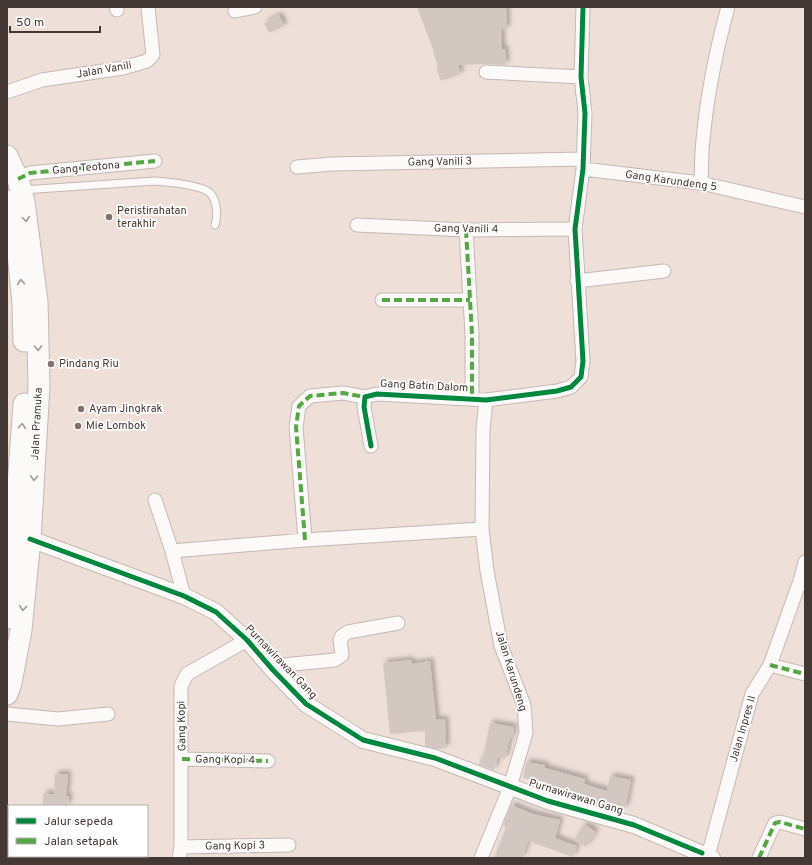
<svg xmlns="http://www.w3.org/2000/svg" width="812" height="865" font-family="Overpass,sans-serif">
<style>
.building{fill:#d3c7c2;filter:url(#shadow)}
.lines{fill:none;stroke-linecap:round;stroke-linejoin:round}
.service-casing{stroke:#c4b8b3;stroke-width:9}
.minor-casing{stroke:#c4b8b3;stroke-width:15}
.tertiary-casing{stroke:#c4b8b3;stroke-width:18}
.primary-casing{stroke:#c4b8b3;stroke-width:23}
.service{stroke:#fcfaf9;stroke-width:7}
.minor{stroke:#fcfaf9;stroke-width:13}
.tertiary{stroke:#fcfaf9;stroke-width:16}
.primary{stroke:#fcfaf9;stroke-width:21}
.quiet{stroke:#55a644;stroke-width:4;stroke-dasharray:8 4;stroke-linecap:butt}
.cycleway-casing{stroke:#fff;stroke-width:8}
.cycleway{stroke:#00873e;stroke-width:5}
.oneway{stroke:#a09996}
.poi-dot{fill:#7f726d;stroke:#fff;stroke-width:1.5}
.labels{text-anchor:middle;dominant-baseline:central;stroke-width:3.5;stroke-linejoin:round;paint-order:stroke}
.street-label{font-size:11px;fill:#433833;stroke:#fff}
.poi-label{font-size:11px;fill:#433833;stroke:#fff;text-anchor:start}
</style>
<defs>
<filter id="shadow"><feDropShadow dx="3.5" dy="-3.5" stdDeviation="2" flood-color="#0004"/></filter>
</defs>
<rect width="100%" height="100%" fill="#eedfd9"/>
<path class="building" d="M 417,7 L 506,7 L 507,29 L 501,29 L 502,49 L 505,49 L 506,65 L 486,64 L 458,65 L 461,74 L 441,81 L 436,68 L 438,67 L 433,52 L 434,52 Z
M 279,15 L 284,26 L 269,33 L 264,23 Z
M 411,660 L 412,664 L 430,661 L 436,720 L 445,719 L 446,748 L 437,749 L 425,746 L 425,731 L 390,734 L 383,663 Z
M 490,723 L 514,727 L 512,738 L 510,737 L 505,759 L 498,757 L 494,770 L 479,765 L 481,757 L 483,758 Z
M 526,762 L 545,765 L 545,768 L 585,779 L 584,784 L 607,791 L 610,776 L 631,780 L 625,809 L 598,804 L 598,805 L 585,802 L 586,799 L 558,792 L 559,789 L 545,786 L 545,782 L 523,778 Z
M 55,774 L 68,774 L 66,796 L 69,797 L 68,806 L 42,806 L 44,793 L 54,795 Z
M 511,805 L 533,814 L 560,820 L 555,838 L 577,846 L 573,857 L 528,841 L 522,858 L 494,858 L 506,828 L 503,826 Z
M 584,824 L 596,832 L 586,847 L 574,840 Z"/>
<g class="lines">
<defs>
<path id="service" d="M 22,190 L 155,181 C 167,182 202,185 210,193 C 217,200 218,216 215,225"/>
<path id="minor" d="M 116,7 L 117,10
M 235,11 L 255,7
M 486,72 L 581,77
M 7,92 L 42,80 L 123,68 L 147,61 L 153,55 L 148,7
M 297,167 L 332,164 L 582,159
M 583,169 L 701,183 L 805,207
M 18,179 L 30,173 L 155,161
M 701,183 C 702,169 701,155 703,140 C 707,95 716,51 728,7
M 357,225 L 466,230 L 575,229
M 466,230 L 472,334 L 472,398
M 577,281 L 664,271
M 382,300 L 470,300
M 371,446 L 364,407 L 365,397 L 377,394 L 486,400 L 557,391 L 571,387 L 581,377 L 583,361 L 575,229 L 583,169 L 585,113 L 581,77 L 583,7
M 155,500 L 172,551 L 184,596
M 305,540 L 296,427 L 299,406 L 310,396 L 343,393 L 365,397
M 172,551 L 305,540 L 482,529
M 770,665 L 805,674
M 273,670 L 282,665 L 335,660 L 342,655 L 340,640 L 342,636 L 348,632 L 398,623
M 7,714 L 58,719 L 108,714
M 182,759 L 268,761
M 181,847 L 289,845
M 708,856 L 752,694 L 770,665 L 801,578 L 805,562
M 179,858 L 181,847 L 181,686 L 187,674 L 247,640
M 481,858 L 510,787 L 526,733 L 524,705 L 501,646 L 487,571 L 482,529 L 483,430 L 486,400
M 759,858 L 775,823 L 780,822 L 805,829"/>
<path id="tertiary" d="M 30,539 L 184,596 L 216,612 L 247,640 L 273,670 L 306,704 L 363,740 L 435,758 L 548,801 L 634,825 L 712,858"/>
<path id="primary" d="M 7,156 L 18,179 L 24,202 L 37,301 L 39,386 L 30,539 L 21,630 L 11,683 L 7,694
M 7,201 L 18,253 L 23,303 L 24,341
M 7,618 L 12,567 L 24,404"/>
</defs>
<use href="#service" class="service-casing"/>
<use href="#minor" class="minor-casing"/>
<use href="#tertiary" class="tertiary-casing"/>
<use href="#primary" class="primary-casing"/>
<use href="#service" class="service"/>
<use href="#minor" class="minor"/>
<use href="#tertiary" class="tertiary"/>
<use href="#primary" class="primary"/>
<path class="quiet" d="M 18,179 L 30,173 L 155,161
M 466,230 L 472,334 L 472,398
M 382,300 L 470,300
M 305,540 L 296,427 L 299,406 L 310,396 L 343,393 L 365,397
M 770,665 L 805,674
M 182,759 L 268,761
M 759,858 L 775,823 L 780,822 L 805,829"/>
<defs>
<path id="cycleway" d="M 371,446 L 364,407 L 365,397 L 377,394 L 486,400 L 557,391 L 571,387 L 581,377 L 583,361 L 575,229 L 583,169 L 585,113 L 581,77 L 583,7
M 30,539 L 184,596 L 216,612 L 247,640 L 273,670 L 306,704 L 363,740 L 435,758 L 548,801 L 634,825 L 702,853"/>
</defs>
<use href="#cycleway" class="cycleway-casing"/>
<use href="#cycleway" class="cycleway"/>
</g>
<defs><path id="oneway-chevron" d="M-2-3.5L2.5 0L-2 3.5" fill="none" stroke-width="1.6" stroke-linecap="round" stroke-linejoin="round"/></defs>
<g class="oneway">
<use href="#oneway-chevron" transform="translate(26 219) rotate(82)"/>
<use href="#oneway-chevron" transform="translate(21 282) rotate(-95)"/>
<use href="#oneway-chevron" transform="translate(38 348) rotate(89)"/>
<use href="#oneway-chevron" transform="translate(22 426) rotate(-86)"/>
<use href="#oneway-chevron" transform="translate(34 478) rotate(93)"/>
<use href="#oneway-chevron" transform="translate(23 608) rotate(96)"/>
</g>
<g class="poi-dot">
<circle cx="109" cy="217" r="4"/>
<circle cx="51" cy="364" r="4"/>
<circle cx="81" cy="409" r="4"/>
<circle cx="78" cy="426" r="4"/>
</g>
<g class="labels">
<g class="street-label">
<text transform="translate(104 70) rotate(-10)">Jalan Vanili</text>
<text transform="translate(440 162) rotate(-1)">Gang Vanili 3</text>
<text transform="translate(86 168) rotate(-5)">Gang Teotona</text>
<text transform="translate(671 181) rotate(8)">Gang Karundeng 5</text>
<text transform="translate(466 229) rotate(1)">Gang Vanili 4</text>
<text transform="translate(424 386) rotate(3)">Gang Batin Dalom</text>
<text transform="translate(37 424) rotate(-87)">Jalan Pramuka</text>
<text transform="translate(281 662) rotate(46)">Purnawirawan Gang</text>
<text transform="translate(511 671) rotate(73)">Jalan Karundeng</text>
<text transform="translate(182 726) rotate(-91)">Gang Kopi</text>
<text transform="translate(743 729) rotate(-74)">Jalan Inpres II</text>
<text transform="translate(225 760) rotate(1)">Gang Kopi 4</text>
<text transform="translate(576 797) rotate(17)">Purnawirawan Gang</text>
<text transform="translate(235 846) rotate(-1)">Gang Kopi 3</text>
</g>
<g class="poi-label">
<text x="117" y="211">Peristirahatan<tspan x="117" dy="13">terakhir</tspan></text>
<text x="59" y="364">Pindang Riu</text>
<text x="89" y="409">Ayam Jingkrak</text>
<text x="86" y="426">Mie Lombok</text>
</g>
</g>
<rect width="812" height="865" fill="none" stroke="#433833" stroke-width="16"/>
<rect x="8" y="805" width="140" height="52" fill="#ffffff" stroke="#b4afad"/>
<rect x="16" y="818" width="20" height="6" fill="#00873e" stroke="#b4afad"/>
<text x="44" y="825" font-size="12" fill="#433833">Jalur sepeda</text>
<rect x="16" y="838" width="20" height="6" fill="#55a644" stroke="#b4afad"/>
<text x="44" y="845" font-size="12" fill="#433833">Jalan setapak</text>
<path d="M10 26v6h90v-6" fill="none" stroke="#433833" stroke-width="2"/>
<text x="16" y="26" font-size="12" fill="#433833" stroke="#ffffff" stroke-width="3" paint-order="stroke">50 m</text>
</svg>
